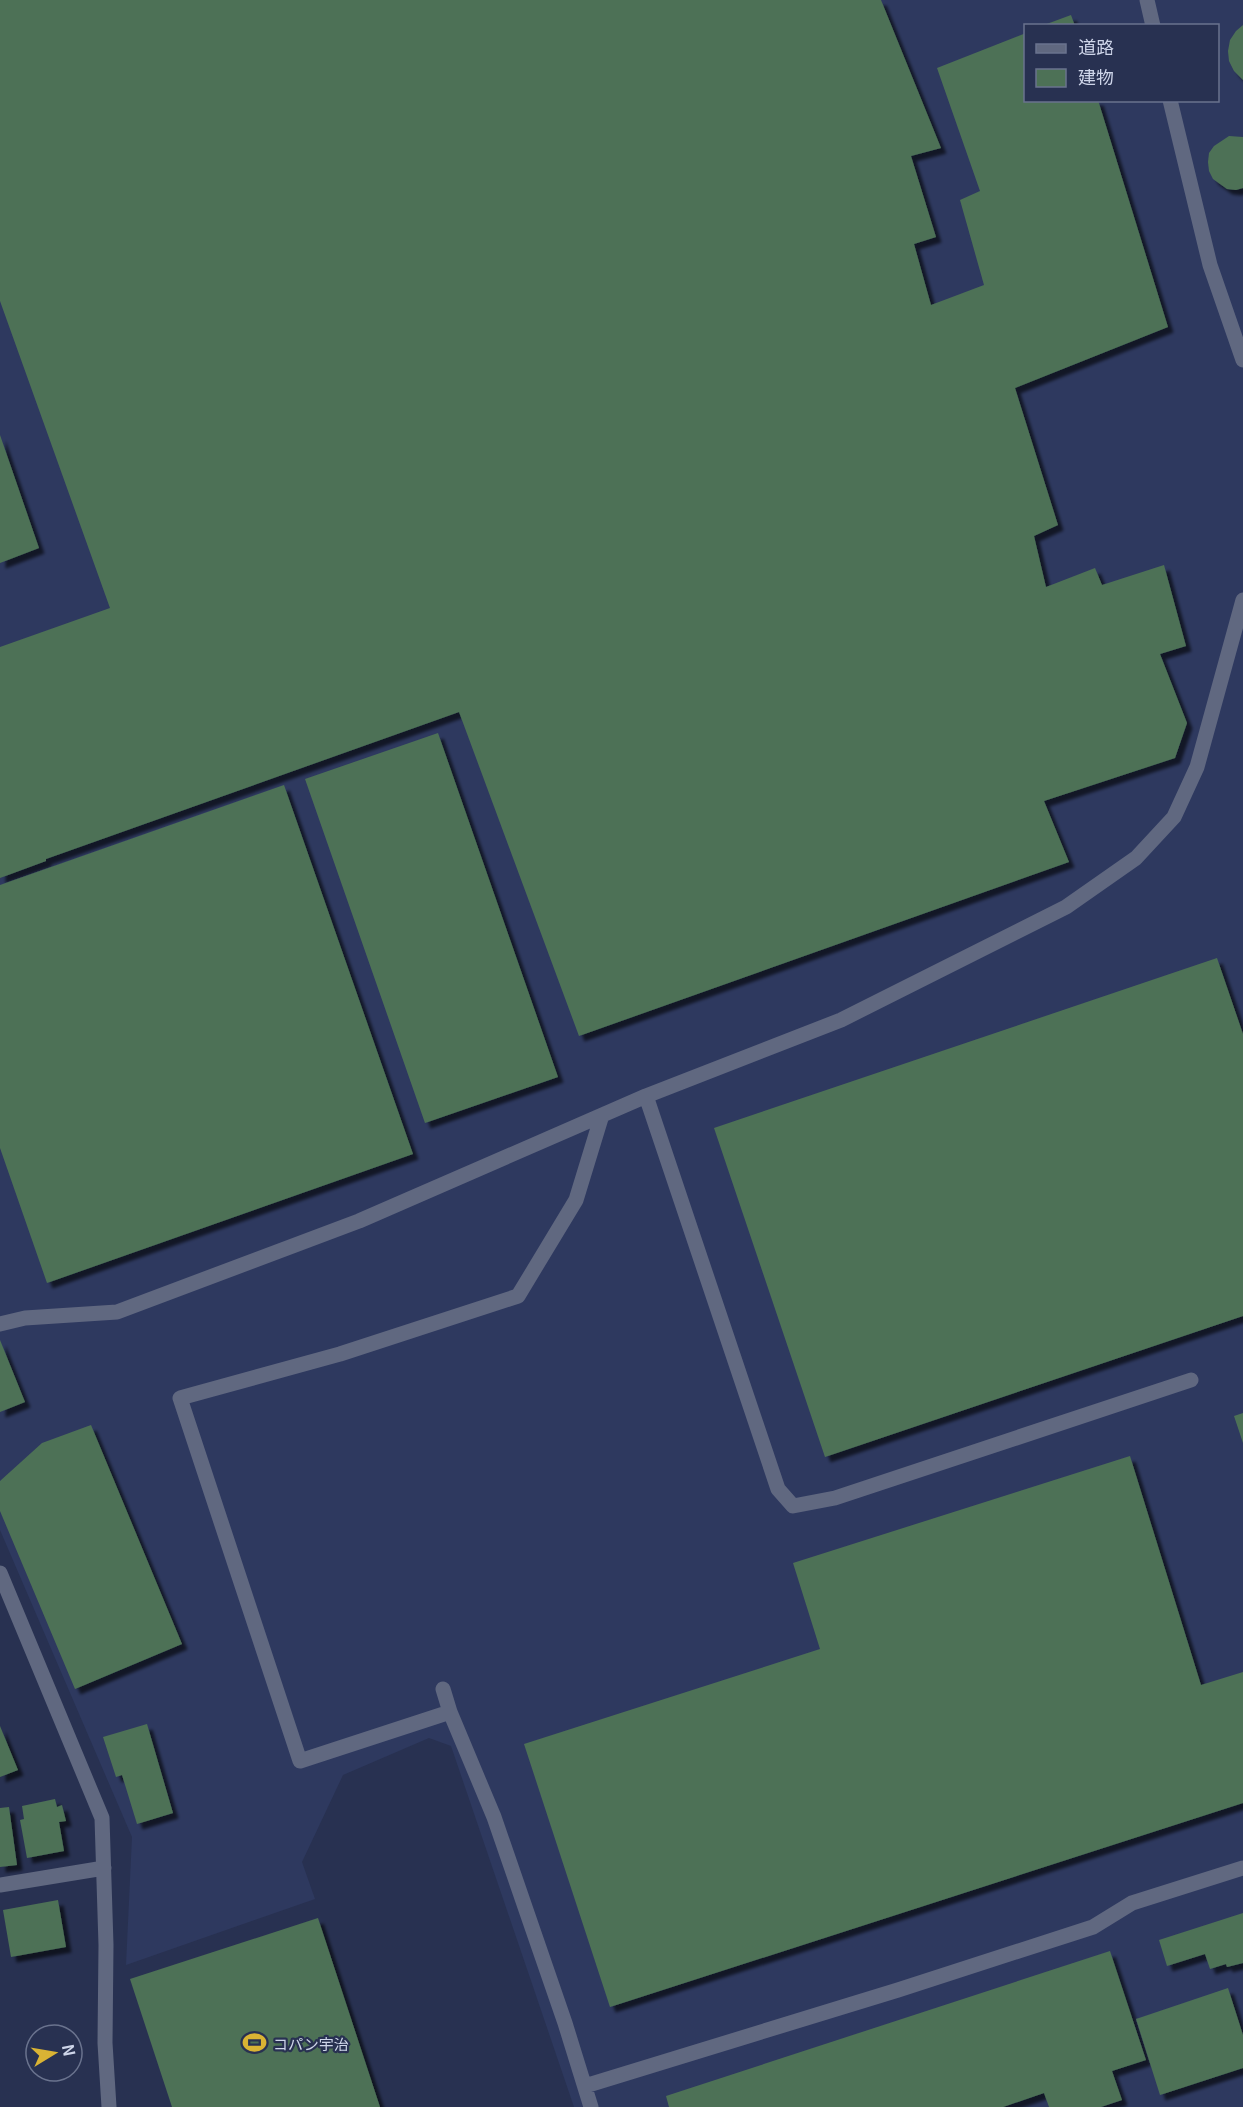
<svg xmlns="http://www.w3.org/2000/svg" width="1243" height="2107" font-family="Georgia,'Noto Sans JP',serif">
<style>
.built{fill:#2e395f;fill-rule:evenodd}
.building{fill:#4d7156;filter:url(#shadow)}
.lines{fill:none;stroke-linecap:round;stroke-linejoin:round}
.minor{stroke:#606880;stroke-width:15}
.labels{text-anchor:middle;dominant-baseline:central;stroke-width:4.5;stroke-linejoin:round;paint-order:stroke}
.poi-label{font-size:15px;fill:#ced5e9;stroke:#283151;text-anchor:start}
</style>
<defs>
<filter id="shadow"><feDropShadow dx="5.5" dy="5.5" stdDeviation="1.5" flood-color="#0009"/></filter>
</defs>
<rect width="100%" height="100%" fill="#283151"/>
<path class="built" d="M 0,0 L 1243,0 L 1243,2107 L 574,2107 L 451,1746 L 429,1738 L 343,1775 L 302,1862 L 315,1899 L 126,1965 L 132,1837 L 0,1530 ZM 1026,26 L 1218,26 L 1218,100 L 1026,100 Z"/>
<path class="building" d="M 0,0 L 881,0 L 941,148 L 911,156 L 936,237 L 914,244 L 931,305 L 984,285 L 960,200 L 980,191 L 937,68 L 1026,33 L 1026,100 L 1098,100 L 1168,327 L 1015,388 L 1058,525 L 1034,536 L 1046,587 L 1095,568 L 1102,585 L 1164,565 L 1186,646 L 1160,654 L 1187,723 L 1175,758 L 1044,801 L 1069,862 L 579,1036 L 459,712 L 46,859 L 46,861 L 0,878 L 0,647 L 110,608 L 0,301 Z
M 1071,15 L 1075,26 L 1044,26 L 1044,25 Z
M 1243,25 L 1243,80 L 1234,71 L 1229,61 L 1228,51 L 1230,40 L 1236,31 Z
M 1229,136 L 1243,137 L 1243,188 L 1236,190 L 1227,189 L 1213,179 L 1209,171 L 1208,162 L 1209,153 L 1214,146 Z
M 0,435 L 39,548 L 0,563 Z
M 438,733 L 558,1077 L 425,1123 L 305,779 Z
M 284,785 L 413,1154 L 47,1283 L 0,1148 L 0,885 Z
M 1217,958 L 1243,1034 L 1243,1316 L 825,1457 L 714,1128 Z
M 0,1340 L 25,1402 L 0,1412 Z
M 1243,1413 L 1243,1443 L 1234,1416 Z
M 91,1425 L 182,1644 L 75,1689 L 0,1511 L 0,1481 L 42,1443 Z
M 1130,1456 L 1201,1685 L 1243,1672 L 1243,1803 L 610,2007 L 524,1744 L 820,1649 L 793,1563 Z
M 147,1724 L 173,1813 L 137,1824 L 122,1775 L 116,1777 L 103,1737 Z
M 0,1726 L 18,1770 L 0,1777 Z
M 55,1799 L 57,1807 L 62,1805 L 66,1821 L 59,1822 L 64,1851 L 27,1858 L 20,1820 L 24,1819 L 22,1806 Z
M 9,1807 L 17,1865 L 0,1867 L 0,1808 Z
M 58,1900 L 66,1947 L 11,1957 L 3,1910 Z
M 1243,1913 L 1243,1963 L 1227,1967 L 1226,1964 L 1210,1969 L 1205,1954 L 1167,1966 L 1159,1940 Z
M 318,1918 L 380,2107 L 172,2107 L 130,1979 Z
M 1110,1951 L 1146,2060 L 1112,2071 L 1122,2100 L 1101,2107 L 1049,2107 L 1044,2093 L 1003,2107 L 669,2107 L 666,2096 Z
M 1228,1988 L 1243,2035 L 1243,2068 L 1160,2095 L 1136,2019 Z"/>
<g class="lines">
<path class="minor" d="M 1147,0 L 1153,26
M 1170,100 L 1210,265 L 1243,360
M 646,1096 L 778,1489 L 793,1506 L 835,1498 L 1191,1380
M 0,1324 L 25,1318 L 117,1312 L 359,1221 L 646,1096 L 841,1020 L 1066,907 L 1136,858 L 1174,817 L 1197,767 L 1243,600
M 0,1573 L 102,1818 L 106,1945 L 105,2043 L 109,2107
M 443,1689 L 450,1712
M 0,1885 L 104,1868
M 585,2086 L 898,1990 L 1093,1927 L 1132,1903 L 1243,1868
M 591,2107 L 565,2023 L 494,1817 L 450,1712 L 300,1761 L 180,1398 L 340,1354 L 518,1296 L 576,1200 L 602,1115"/>
</g>
<defs>
<symbol id="stadium-bare" viewBox="-9 -9 18 18"><path d="M0-5a6.5 5 0 1 0 0 10a6.5 5 0 1 0 0-10ZM-3.5-1.8h7v3.6h-7Z" fill="#d9b334" stroke="#283151" stroke-width="2.5" paint-order="stroke"/></symbol>
</defs>
<g fill-rule="evenodd">
<use href="#stadium-bare" x="238" y="2026" width="33" height="33"/>
</g>
<g class="labels">
<g class="poi-label">
<text x="273" y="2043">コパン宇治</text>
</g>
</g>
<rect x="1024" y="24" width="195" height="78" fill="#283151" stroke="#6a738e" stroke-width="1.5"/>
<rect x="1036" y="44" width="30" height="9" fill="#606880" stroke="#6a738e" stroke-width="1.5"/>
<text x="1078" y="54" font-size="18" fill="#ced5e9">道路</text>
<rect x="1036" y="69" width="30" height="18" fill="#4d7156" stroke="#6a738e" stroke-width="1.5"/>
<text x="1078" y="84" font-size="18" fill="#ced5e9">建物</text>
<g transform="translate(54 2053) rotate(79)"><circle r="28" fill="#283151" stroke="#6a738e" stroke-width="1.5"/>
<path d="M0-4.5L10 22L0 15L-10 22Z" fill="#d9b334"/>
<text y="-9" font-size="16" font-weight="bold" text-anchor="middle" fill="#ced5e9">N</text>
</g>
</svg>
